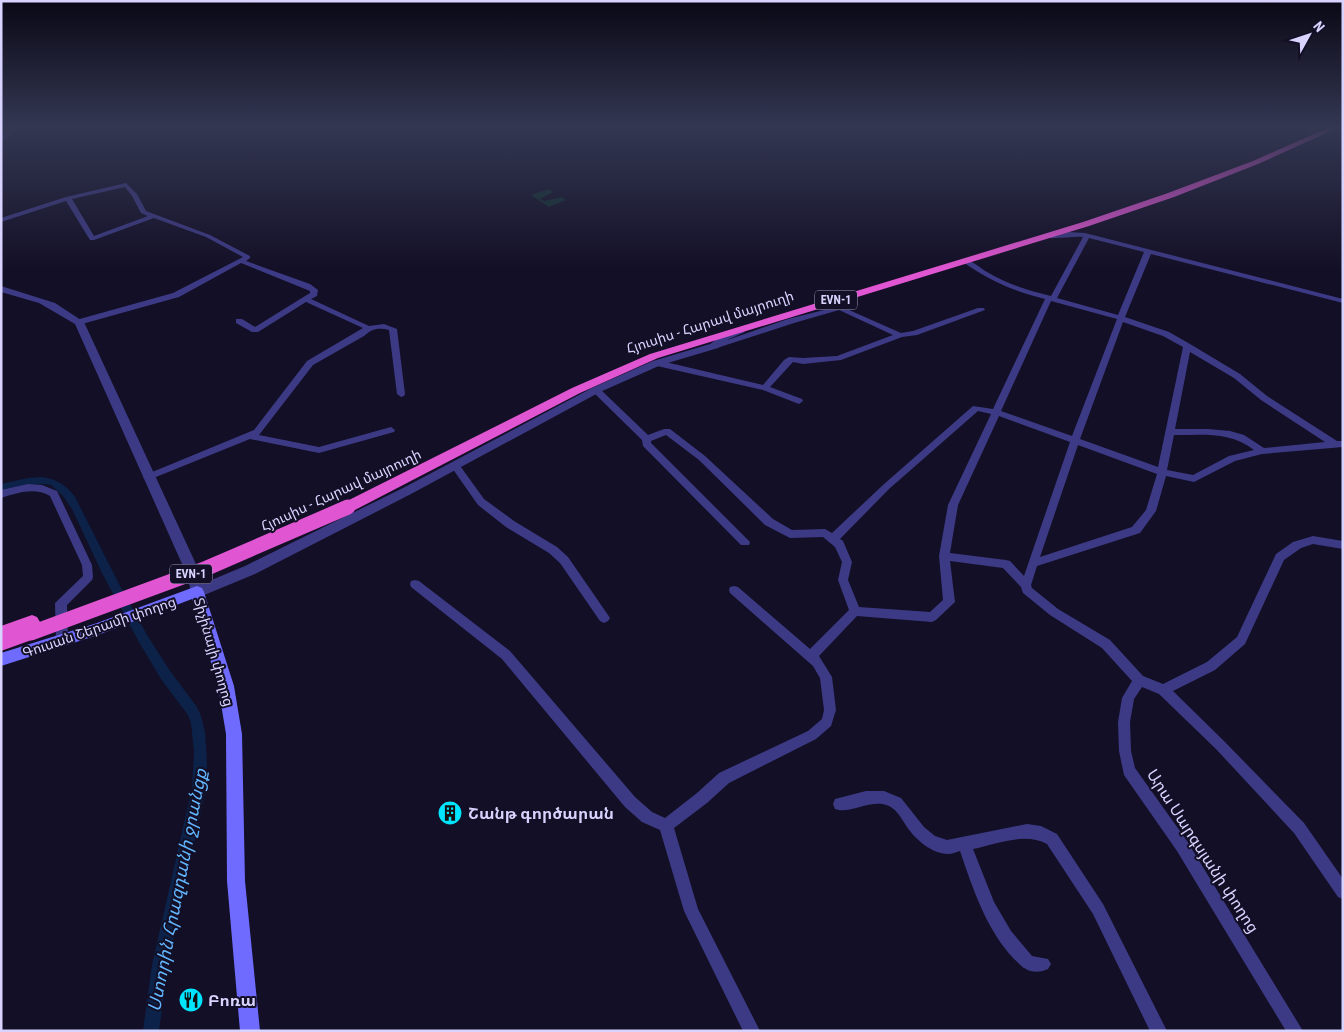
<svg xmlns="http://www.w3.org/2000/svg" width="1344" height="1032" font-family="'Roboto Condensed','Noto Sans Armenian',sans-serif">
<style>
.green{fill:#12302f}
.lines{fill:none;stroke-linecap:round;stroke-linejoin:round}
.canal{fill:#0c2248;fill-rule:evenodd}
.minor{fill:#3d3a85;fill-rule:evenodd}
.tertiary{fill:#3d3a85;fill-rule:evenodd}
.secondary{fill:#6f6bff;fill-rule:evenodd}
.trunk{fill:#e055d1;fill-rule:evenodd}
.trunk-bridge{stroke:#e055d1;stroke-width:15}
.labels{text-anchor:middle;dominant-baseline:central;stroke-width:4;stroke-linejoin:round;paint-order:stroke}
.shield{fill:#130f26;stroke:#9e99be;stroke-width:1}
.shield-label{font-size:12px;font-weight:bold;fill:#d9d4ff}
.street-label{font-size:14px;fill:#d9d4ff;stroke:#130f26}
.near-poi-label{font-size:16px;font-weight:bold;fill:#d9d4ff;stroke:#130f26;text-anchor:start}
.near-street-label{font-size:16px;fill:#d9d4ff;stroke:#130f26}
.near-water-label{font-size:18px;font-style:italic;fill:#62b6ff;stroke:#130f26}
</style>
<rect width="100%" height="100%" fill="#130f26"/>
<path class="green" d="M 549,189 L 553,192 L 540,199 L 544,201 L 562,197 L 566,200 L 549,207 L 531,195 Z"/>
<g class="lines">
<path class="canal" d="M 42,477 C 57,479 66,485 75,497 L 120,586 L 147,635 L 170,671 L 197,707 L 201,716 L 205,732 L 207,762 L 206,788 L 168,965 L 159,1031 L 143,1031 L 152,965 L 192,788 L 194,752 L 191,723 L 188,715 L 161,679 L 139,642 L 102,573 L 72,509 L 63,496 L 51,485 L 42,484 L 28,485 L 1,491 L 1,484 L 28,478 Z"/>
<path class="minor" d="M 126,183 L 137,194 L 146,211 L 210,235 L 250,256 L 250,258 L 246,261 L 310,284 L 318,290 L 317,296 L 311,299 L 369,326 L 384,324 L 397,329 L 405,394 L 404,396 L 401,397 L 397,394 L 389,330 C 379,327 371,329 364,336 L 313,365 L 259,435 L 319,447 L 391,427 L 395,430 L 394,432 L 319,453 L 250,439 L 151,479 L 145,479 L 143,477 L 145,475 L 254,430 L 307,361 L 363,328 L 306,302 L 258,332 L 252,332 L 236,323 L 236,319 L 242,319 L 255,327 L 310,293 L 310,291 L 241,263 L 179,297 L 82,324 L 76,324 L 76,320 L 173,293 L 243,257 L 206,237 L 154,218 L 94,240 L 90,240 L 66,201 L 1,222 L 1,218 L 66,197 ZM 125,187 L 132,196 L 141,213 L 148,216 L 94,236 L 72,199 Z
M 1068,232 L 1085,233 L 1343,299 L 1343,303 L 1151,254 L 1125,317 L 1169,332 L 1190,344 L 1240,374 L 1267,396 L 1337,441 L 1343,441 L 1343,447 L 1262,454 L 1235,461 L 1194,482 L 1166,476 L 1156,511 L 1140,533 L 1037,566 L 1031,585 L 1032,588 L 1058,609 L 1110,640 L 1143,676 L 1163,684 L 1207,662 L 1237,637 L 1276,554 L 1293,542 L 1313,536 L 1343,541 L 1343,549 L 1313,544 L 1301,548 L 1284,560 L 1245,644 L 1215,670 L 1173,691 L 1224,741 L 1304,823 L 1343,879 L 1343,899 L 1338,897 L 1294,833 L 1216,749 L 1159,694 L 1142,687 L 1134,699 L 1130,722 L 1131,751 L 1135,768 L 1187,841 L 1303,1031 L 1286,1031 L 1177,851 L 1124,775 L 1119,751 L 1118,722 L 1122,698 L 1132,681 L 1102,648 L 1050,615 L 1023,593 L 1021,587 L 1003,568 L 950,561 L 955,602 L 936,620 L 932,622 L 857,616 L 819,656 L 832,677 L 836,710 L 831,726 L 816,739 L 729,783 L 707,803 L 674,828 L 698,909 L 760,1031 L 743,1031 L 684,911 L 660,830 L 642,822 L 625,807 L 502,659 L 411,587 L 410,584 L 411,581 L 415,580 L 419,581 L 510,651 L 635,797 L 652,812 L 665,818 L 697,793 L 719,773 L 808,731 L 822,719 L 824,710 L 820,678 L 813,666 L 730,593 L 729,590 L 730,587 L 734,586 L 738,587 L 810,649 L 849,610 L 838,580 L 842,562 L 835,547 L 823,537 L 790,538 L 765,525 L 699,460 L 666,435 L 651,441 L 651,443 L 750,542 L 749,545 L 741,545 L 643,446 L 642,440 L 593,392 L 593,388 L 599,388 L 648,435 L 664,429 L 670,429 L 705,456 L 773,519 L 792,530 L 825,529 L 832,533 L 883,485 L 973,406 L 993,409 L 1045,299 C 1015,292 988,280 963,262 L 963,260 C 971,259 980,268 987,272 C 1007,284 1029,291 1051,296 L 1083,237 C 1074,236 1049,240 1044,237 L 1047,235 ZM 1089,238 L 1144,252 L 1118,315 L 1057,298 ZM 1051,301 L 1117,319 L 1072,436 L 1001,411 ZM 1123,322 L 1163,336 L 1183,347 L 1158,467 L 1080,439 ZM 1190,352 L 1234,378 L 1261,400 L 1325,442 L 1264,448 L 1244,435 L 1230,431 L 1208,429 L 1175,429 ZM 978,411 L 991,414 L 948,505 L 939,556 L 943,600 L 930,612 L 859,607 L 848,580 L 852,562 L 843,541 L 840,539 L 889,489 ZM 999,416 L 1070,442 L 1024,576 L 1010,561 L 1006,560 L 950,553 L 958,505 ZM 1174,435 C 1202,435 1230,431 1254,450 L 1229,456 L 1193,475 L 1167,470 ZM 1078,445 L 1157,474 L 1146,510 L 1132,527 L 1040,557 Z
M 840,306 L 901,333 L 913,331 L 978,308 L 984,308 L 985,310 L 917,335 L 902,337 L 841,360 L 803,364 L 793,362 L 770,387 L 802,399 L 803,401 L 799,404 L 763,390 L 657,366 L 653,363 L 657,360 L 763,385 L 784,360 L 789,357 L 803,358 L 837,356 L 893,335 L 839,310 L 794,323 L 717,348 L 711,348 L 710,346 L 788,319 Z
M 455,462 L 458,463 L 484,499 L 514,521 L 557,547 L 568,557 L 608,615 L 610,618 L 608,621 L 604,623 L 600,621 L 560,563 L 549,553 L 506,527 L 478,505 L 450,465 Z
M 28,484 L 42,485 L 57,491 L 92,565 L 93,577 L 92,580 L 67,605 L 68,641 L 66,645 L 62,646 L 58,645 L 56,641 L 55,603 L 83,576 L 82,565 L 50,496 C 35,487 17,493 1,498 L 1,490 Z
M 866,791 L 884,791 L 901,798 L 924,827 L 935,836 L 947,840 L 1027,824 L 1041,826 L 1057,834 L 1103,904 L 1167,1031 L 1150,1031 L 1093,914 L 1047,844 C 1025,832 996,844 973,849 L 994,902 L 1011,931 L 1032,956 L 1048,959 L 1051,964 L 1048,969 C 1042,972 1032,973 1026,969 C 1021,967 1018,962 1014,959 C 986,929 973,889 960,851 C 956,852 952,854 948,854 C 932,854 915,839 907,827 C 902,819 897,810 889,806 C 871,798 850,815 835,809 L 833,804 L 835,799 Z"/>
<path class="tertiary" d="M 15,126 L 22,126 L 1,142 L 1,136 Z
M 1,286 L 55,303 L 84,322 L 201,575 L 202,584 L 245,566 L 403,488 L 592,388 L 653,361 L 710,344 L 723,335 L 740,329 L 745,332 L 729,339 L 718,348 L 661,365 L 600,392 L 411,494 L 255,574 L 197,598 L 192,596 L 187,575 L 75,324 L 39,303 L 1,292 Z"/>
<path class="secondary" d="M 197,586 L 202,588 L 204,592 L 234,686 L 242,734 L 245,881 L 260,1031 L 240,1031 L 227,881 L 226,734 L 218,686 L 192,599 L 98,635 L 1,666 L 1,653 L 97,623 Z"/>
<path class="trunk" d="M 1332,126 L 1342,126 L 1258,164 L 1174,197 L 1089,226 L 658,358 L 580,393 L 353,511 L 343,511 L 341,507 L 343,503 L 572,388 L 650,354 L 1083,222 L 1168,193 L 1253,161 Z
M 32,615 L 37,617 L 40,622 L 35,628 L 39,633 L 37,638 L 1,651 L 1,626 Z"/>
<path class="trunk-bridge" d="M 31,633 L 207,568 L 348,507"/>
</g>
<linearGradient id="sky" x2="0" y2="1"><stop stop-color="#0a0815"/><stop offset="0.47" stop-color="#333752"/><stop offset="1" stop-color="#333752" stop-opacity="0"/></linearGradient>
<rect width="1344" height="270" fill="url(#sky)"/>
<defs>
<symbol id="building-disc" viewBox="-11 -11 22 22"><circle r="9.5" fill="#00e5ff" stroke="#130f26"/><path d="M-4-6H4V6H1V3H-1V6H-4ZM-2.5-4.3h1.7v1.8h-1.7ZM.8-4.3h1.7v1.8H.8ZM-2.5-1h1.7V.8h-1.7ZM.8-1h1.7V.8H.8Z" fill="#111"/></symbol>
<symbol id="restaurant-disc" viewBox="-11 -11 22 22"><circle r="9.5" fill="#00e5ff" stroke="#130f26"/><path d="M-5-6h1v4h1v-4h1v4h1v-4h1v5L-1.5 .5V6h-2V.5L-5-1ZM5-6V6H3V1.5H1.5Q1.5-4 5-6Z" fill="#111"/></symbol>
</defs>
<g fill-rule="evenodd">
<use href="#building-disc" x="436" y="799" width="28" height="28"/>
<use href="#restaurant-disc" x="177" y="986" width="28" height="28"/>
</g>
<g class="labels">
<g class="shield">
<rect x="815" y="290.5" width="42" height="19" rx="4"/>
<rect x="170" y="564.5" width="42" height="19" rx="4"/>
</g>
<g class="shield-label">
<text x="836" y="300">EVN-1</text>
<text x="191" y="574">EVN-1</text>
</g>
<g class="street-label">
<text transform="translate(710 322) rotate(-18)">Հյուսիս - Հարավ մայրուղի</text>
<text transform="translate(341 490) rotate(-25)">Հյուսիս - Հարավ մայրուղի</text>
<text transform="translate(99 627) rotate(-19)">Գուսան Շերամի փողոց</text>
<text transform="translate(214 652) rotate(74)">Տիչինայի փողոց</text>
</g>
<g class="near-poi-label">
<text x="468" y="813">Շանթ գործարան</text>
<text x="208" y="1000">Բոռա</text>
</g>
<g class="near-street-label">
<text transform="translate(1203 851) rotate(57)">Արա Սարգսյանի փողոց</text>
</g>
<g class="near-water-label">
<text transform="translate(177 890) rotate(-79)">Ստորին Հրազդանի ջրանցք</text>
</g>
</g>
<rect width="1344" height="1032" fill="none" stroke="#d9d4ff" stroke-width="5"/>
<g transform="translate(1309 35) rotate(50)" stroke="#130f26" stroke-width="4" paint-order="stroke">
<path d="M0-4L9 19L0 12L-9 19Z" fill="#d9d4ff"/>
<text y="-8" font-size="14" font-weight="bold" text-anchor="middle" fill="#d9d4ff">N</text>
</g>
</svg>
